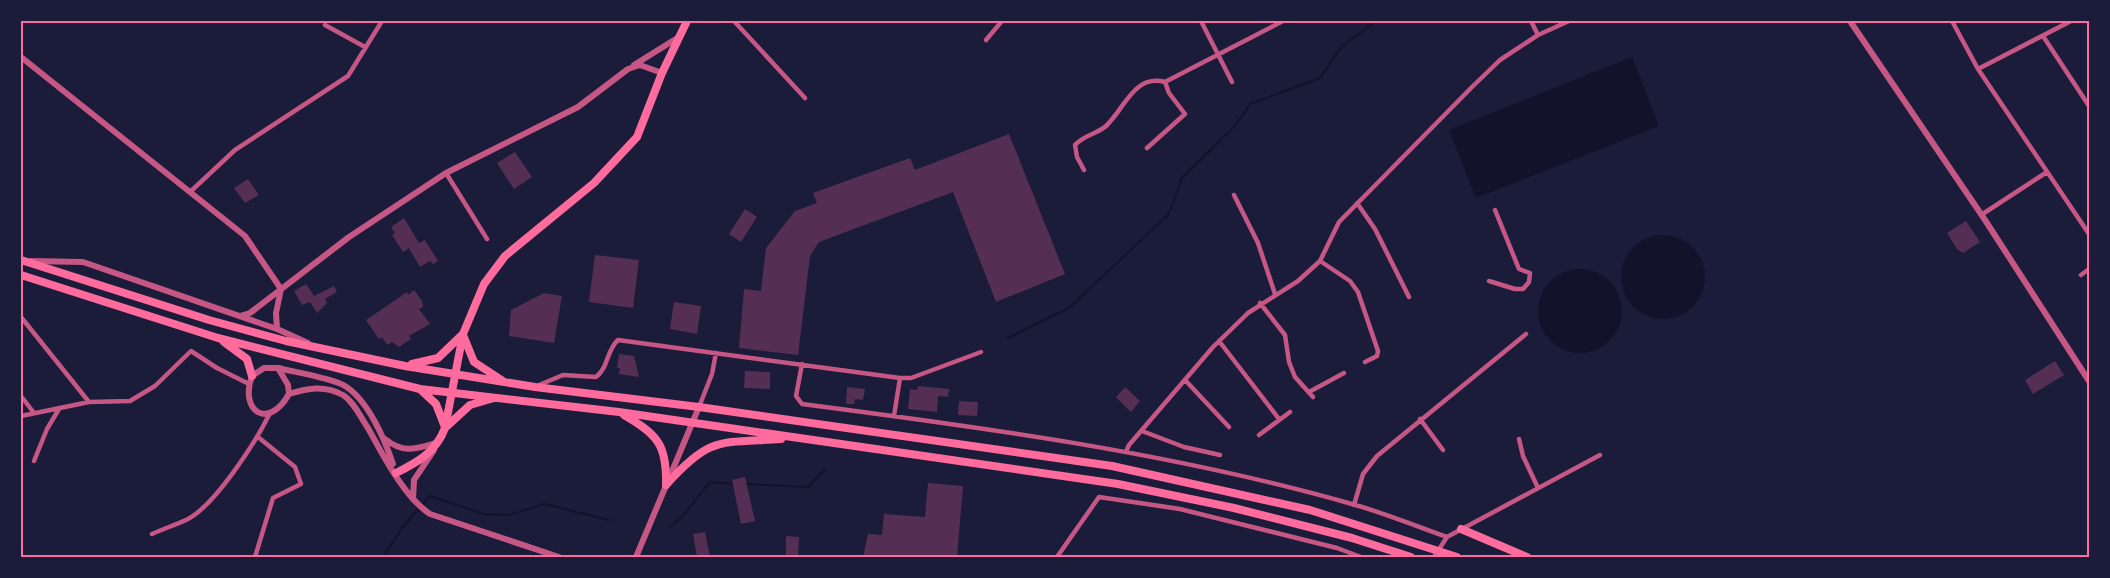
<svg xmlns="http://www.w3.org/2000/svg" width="2110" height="578" font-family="Lato,sans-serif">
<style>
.water{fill:#12122b}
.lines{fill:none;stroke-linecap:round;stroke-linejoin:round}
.stream{stroke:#12122b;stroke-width:2}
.building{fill:#542f53}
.minor{stroke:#c65784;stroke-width:4.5}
.tertiary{stroke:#c65784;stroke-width:6}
.primary{stroke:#ff6b9d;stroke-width:8}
.neatline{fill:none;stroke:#ff6b9d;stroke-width:2}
</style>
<rect width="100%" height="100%" fill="#1b1b3a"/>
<path class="water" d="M 1632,57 L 1659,126 L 1476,198 L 1449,130 Z
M1621 277a42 42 0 1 1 84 0a42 42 0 1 1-84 0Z
M1538 311a42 42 0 1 1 84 0a42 42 0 1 1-84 0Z"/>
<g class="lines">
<path class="stream" d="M 1008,338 L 1069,308 L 1169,214 L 1182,178 L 1235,126 L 1250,104 L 1320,78 L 1342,46 L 1377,21
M 745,484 L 808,487 L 825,469
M 670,527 L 682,517 L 710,482 L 734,484
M 383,557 L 402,528 L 430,496 L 484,514 L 508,515 L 545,504 L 609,520"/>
</g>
<path class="building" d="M 1009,134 L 1065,274 L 996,302 L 953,192 L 819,242 L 810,256 L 798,355 L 739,348 L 744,289 L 761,291 L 766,248 L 795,211 L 817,203 L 813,193 L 910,158 L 915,170 Z
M 515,152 L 532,177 L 514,189 L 497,163 Z
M 248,179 L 259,195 L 245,203 L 234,188 Z
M 745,209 L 757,217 L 741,242 L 729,234 Z
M 404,218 L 419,243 L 425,240 L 438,261 L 433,264 L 430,261 L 420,267 L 409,248 L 403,252 L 392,235 L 395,233 L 391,227 Z
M 1966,221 L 1980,242 L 1963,253 L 1957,249 L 1947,233 Z
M 595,255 L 639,260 L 633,308 L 589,302 Z
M 306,284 L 314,296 L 334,286 L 337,292 L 325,299 L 327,303 L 317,313 L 310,302 L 302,305 L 294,291 Z
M 414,290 L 422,301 L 423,307 L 419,309 L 430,324 L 409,336 L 411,339 L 399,347 L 392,342 L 387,345 L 382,337 L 379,339 L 366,320 L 407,292 L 408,295 Z
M 544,293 L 562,296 L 554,343 L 509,336 L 511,310 Z
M 674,302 L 701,306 L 697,334 L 670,329 Z
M 619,354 L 634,356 L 639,377 L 619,374 L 620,368 L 617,368 Z
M 2055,361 L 2064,375 L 2033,394 L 2025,380 Z
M 745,371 L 770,372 L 770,389 L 744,388 Z
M 918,386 L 949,389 L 948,397 L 938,396 L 937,412 L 908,409 L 910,389 L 917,390 Z
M 847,387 L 865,389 L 863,400 L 855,399 L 854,404 L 846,404 Z
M 1125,387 L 1140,401 L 1131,412 L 1116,397 Z
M 959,401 L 978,402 L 977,416 L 958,415 Z
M 745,477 L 755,521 L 741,524 L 732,480 Z
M 928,483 L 963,486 L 957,557 L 863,557 L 868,534 L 882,535 L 884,514 L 925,517 Z
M 705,532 L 710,557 L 697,557 L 693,534 Z
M 786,536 L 799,537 L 798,557 L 786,557 Z"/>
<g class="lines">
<path class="minor" d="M 734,21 L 805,98
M 1201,21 L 1232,82
M 1531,21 L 1538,35
M 1952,21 L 1978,69 L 2089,234
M 325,25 L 365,47
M 2043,36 L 2089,106
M 986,40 L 1002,21
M 1978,69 L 2071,21
M 1165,82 L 1283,21
M 1147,148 L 1185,114 L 1169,93 L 1165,82
M 1084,170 L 1077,157 L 1075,145 C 1084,135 1097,134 1106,126 C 1125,108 1134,74 1165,82
M 446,173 L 487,239
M 190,192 L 235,150 L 348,76 L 382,21
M 1234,195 L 1258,243 L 1275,294
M 1357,203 L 1375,229 L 1409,297
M 1981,215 L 2047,172
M 1320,261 L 1350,281 L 1358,292 L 1378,351 L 1377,356 L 1365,362
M 2081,275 L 2089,269
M 1489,281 L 1515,289 L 1523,289 L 1529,282 L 1530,273 L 1519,269 L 1495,210
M 1260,303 L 1285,335 L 1289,362 L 1295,377 L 1313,397
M 21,317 L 89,402
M 1219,341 L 1279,419
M 802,364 L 796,396 L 802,404 C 987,428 1173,453 1352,504 C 1384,513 1416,526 1447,537
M 1185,380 L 1229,427
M 539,385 L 563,375 L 596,377 C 609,367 606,351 618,340 L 900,378 L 911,378 L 981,352
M 1309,392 L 1344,373
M 21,396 L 34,413
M 699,407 L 712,374 L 716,353
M 21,416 L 89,402 L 130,401 L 155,386 L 191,351 L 217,368 L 249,384
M 894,416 L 900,378
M 1420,419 L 1443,450
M 1142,431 L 1184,447 L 1220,455
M 1259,435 L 1290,412
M 1519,439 L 1523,456 L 1538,488
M 1126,452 L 1129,445 L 1213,347 L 1248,313 L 1298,281 L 1320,261 L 1339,222 L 1472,87 L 1500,60 L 1538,35 L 1569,21
M 34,461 L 47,429 L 59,409
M 1354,505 L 1363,474 L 1377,456 L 1526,334
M 152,534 C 163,529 175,525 186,520 C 214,507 255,443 269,415
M 255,557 L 273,498 L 301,484 L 295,467 L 258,437
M 1057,557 L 1099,497 L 1180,509 L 1337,548 L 1361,557
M 1434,557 L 1447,537 L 1600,455"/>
<path class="tertiary" d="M 1850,21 L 1985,220 L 2089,381
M 21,57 L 245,236 L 281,289
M 634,65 L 679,37
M 31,261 L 83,262 L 277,329
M 281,289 L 276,313 L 277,329 L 308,343
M 240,316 L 250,313 L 349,237 L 446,173 L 578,107 L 628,69 L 640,65 L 662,73
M 264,368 L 278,368 L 288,385 L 289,394 C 268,431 239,411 252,376 Z
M 278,368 C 294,372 333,378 345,386 C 368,400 385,440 393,464
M 289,394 C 308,388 325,385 343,395 C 354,402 361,418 368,428 C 383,455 404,497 430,514 L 559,557
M 385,439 C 404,454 415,449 436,443
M 413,499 L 414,480 L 434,450
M 636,557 L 699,407"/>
<path class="primary" d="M 21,260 L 209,320 L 286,341 L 405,366 L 535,387 L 699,407 L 1112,466 L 1310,510 L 1457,557
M 21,275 L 218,338 L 420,389 L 619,412 L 1118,484 L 1234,508 L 1352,538 L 1411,557
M 463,335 L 474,362 L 503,381
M 224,342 L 247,359 L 252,376
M 412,364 L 438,358 L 462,335
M 421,390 L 436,404 L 445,427
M 624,415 C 658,435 667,445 666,485
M 446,427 L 470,405 L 494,398
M 396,473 C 418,462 436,452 445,428 L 463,334 L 484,284 L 505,256 L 594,183 L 637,137 L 662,73 L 687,21
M 666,485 C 710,436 719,443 781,439
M 1461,529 L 1527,557"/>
</g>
<rect width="2110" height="578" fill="none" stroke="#1b1b3a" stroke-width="45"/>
<rect x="22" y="22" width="2066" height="534" class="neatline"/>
</svg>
